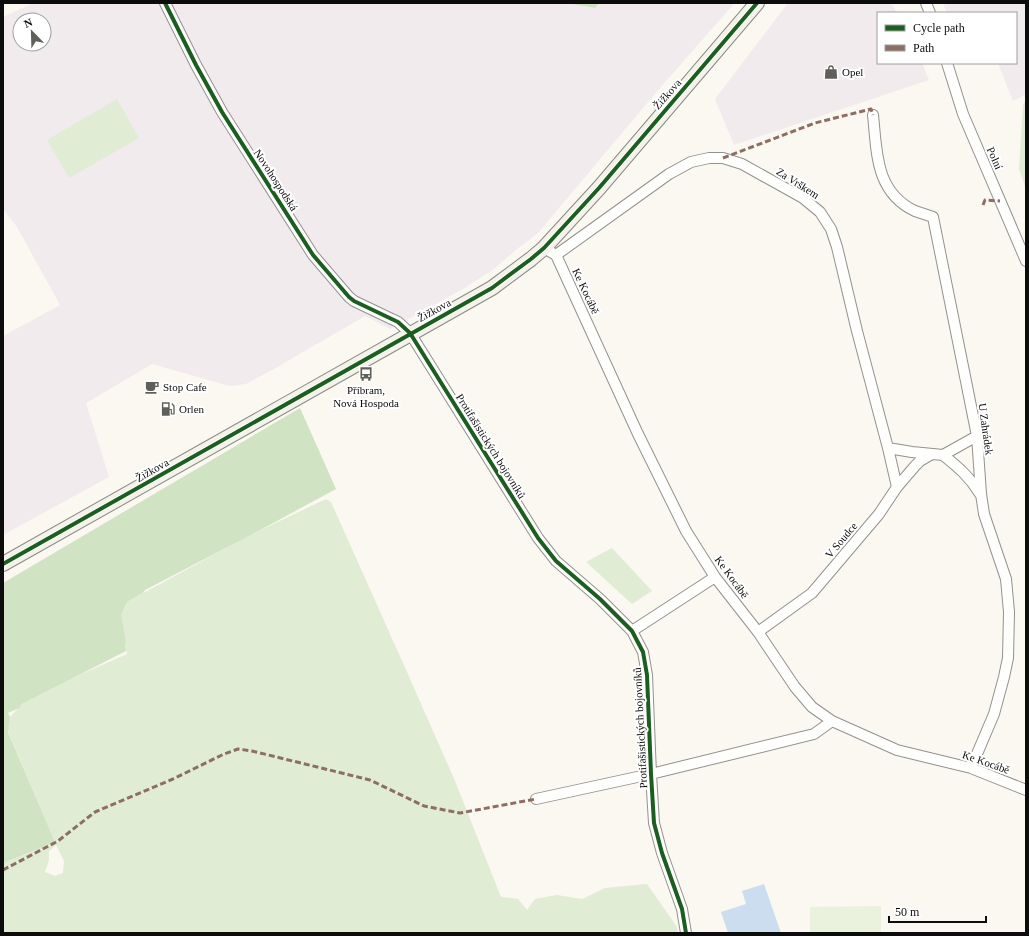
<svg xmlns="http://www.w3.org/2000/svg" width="1029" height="936" font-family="'Times New Roman',serif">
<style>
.industrial{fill:#f1ebed;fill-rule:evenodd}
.green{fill:#e0ecd3;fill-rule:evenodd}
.forest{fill:#d0e3c2}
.pitch{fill:#eaf1dc}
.water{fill:#ccddef}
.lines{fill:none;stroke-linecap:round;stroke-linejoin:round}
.street-casing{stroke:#93928f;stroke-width:12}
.secondary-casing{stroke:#8a8985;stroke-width:16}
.street{stroke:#fefefd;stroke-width:10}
.secondary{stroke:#f3f3e9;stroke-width:14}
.quiet{stroke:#8d6e63;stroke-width:3;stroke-dasharray:6 3;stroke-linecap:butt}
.cycleway-casing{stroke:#fff;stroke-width:6}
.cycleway{stroke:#1b5e20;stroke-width:4}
.labels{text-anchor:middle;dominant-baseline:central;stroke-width:4;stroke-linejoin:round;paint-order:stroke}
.poi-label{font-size:11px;fill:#0c0c0c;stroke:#fff;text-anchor:start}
.street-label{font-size:11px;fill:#0c0c0c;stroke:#fff}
</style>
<rect width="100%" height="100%" fill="#faf8f0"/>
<path class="industrial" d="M 33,3 L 565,3 L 594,8 L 599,3 L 730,3 L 733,5 L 659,89 L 538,233 L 517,249 L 494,269 L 463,289 L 390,329 L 365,316 L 272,370 L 246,384 L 230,386 L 152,364 L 86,403 L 109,477 L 3,535 L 3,336 L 60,305 L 17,227 L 3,209 L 3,17 ZM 20,20 L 44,20 L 44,44 L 20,44 Z
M 788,3 L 891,3 L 897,13 L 878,13 L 878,63 L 922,63 L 929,80 L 734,145 L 715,99 Z
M 943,3 L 1026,3 L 1026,94 L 1013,101 L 998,63 L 1016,63 L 1016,13 L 947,13 Z"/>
<path class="green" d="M 117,99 L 139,138 L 69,178 L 47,140 Z
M 1026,100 L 1026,189 L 1019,169 L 1023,105 Z
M 326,499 L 331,502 L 407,672 L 455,781 L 501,897 L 518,899 L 527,910 L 535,899 L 557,895 L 582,899 L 605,888 L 647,884 L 677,927 L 678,933 L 3,933 L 3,863 L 55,842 L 8,731 L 10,717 L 22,704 L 77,676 L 127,654 L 125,644 L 126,642 L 120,615 L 127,602 L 248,536 ZM 56,845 L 64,861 L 63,873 L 55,876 L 45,872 L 49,860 L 49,851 Z
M 612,548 L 652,591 L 632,604 L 586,562 Z"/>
<path class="forest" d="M 565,3 L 599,3 L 595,8 Z
M 300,408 L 336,489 L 264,528 L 145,590 L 143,593 L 127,602 L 121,615 L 126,642 L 125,645 L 126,651 L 22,704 L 19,708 L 8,713 L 10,717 L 8,732 L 55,842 L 3,863 L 3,583 Z"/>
<path class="pitch" d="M 881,906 L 881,933 L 810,933 L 810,907 Z"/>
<path class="water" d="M 764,884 L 781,933 L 728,933 L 721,912 L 746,904 L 742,891 Z"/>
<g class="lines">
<defs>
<path id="street" d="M 165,3 L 196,65 L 222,112 L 313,255 L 349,297 L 354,301 L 398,322 L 410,333 L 538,538 L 556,561 L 600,599 L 632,631 L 643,652 L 647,675 L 651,774 L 654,823 L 662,853 L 682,909 L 686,933
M 926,3 L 930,13
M 947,63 L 963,114 L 1026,261
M 873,115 C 877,152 875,192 915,211 C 921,213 927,215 933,217 L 977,436 L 981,494 L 984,514 L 1006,579 L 1009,612 L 1008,658 L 1004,677 L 994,714 L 971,768
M 544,248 L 556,255 L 638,434 L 686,531 L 715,577 L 758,632 L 795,687 L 812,707 L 832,721 L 897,750 L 971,768 L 1026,790
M 556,255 L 669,174 L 691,162 L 709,158 L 723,158 L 742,164 L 803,198 L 820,212 L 831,229 L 837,247 L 857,331 L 888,448 L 897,487
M 888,448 L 912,452 L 943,455 L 977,436
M 943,455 C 958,467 970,477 980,494
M 632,631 L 715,577
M 758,632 L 812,593 L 879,514 L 897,487 L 915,466 L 920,461 L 932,454
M 536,799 L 651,774 L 814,734 L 832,721"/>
<path id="secondary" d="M 3,564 L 492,288 L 531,259 L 544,248 L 599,188 L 757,3"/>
</defs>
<use href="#street" class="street-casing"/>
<use href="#secondary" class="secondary-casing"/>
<use href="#street" class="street"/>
<use href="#secondary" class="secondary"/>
<path class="quiet" d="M 723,158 L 815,123 L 871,109 L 873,115
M 983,205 L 985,200 L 1000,201
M 3,870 L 58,841 L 95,812 L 173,779 L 224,754 L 238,749 L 252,751 L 370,780 L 424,806 L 460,813 L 536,799"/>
<defs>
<path id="cycleway" d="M 165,3 L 196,65 L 222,112 L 313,255 L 349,297 L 354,301 L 398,322 L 410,333 L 538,538 L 556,561 L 600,599 L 632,631 L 643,652 L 647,675 L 651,774 L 654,823 L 662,853 L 682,909 L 686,933
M 3,564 L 492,288 L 531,259 L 544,248 L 599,188 L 757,3"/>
</defs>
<use href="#cycleway" class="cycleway-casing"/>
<use href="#cycleway" class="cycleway"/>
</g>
<defs>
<symbol id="shop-bare" viewBox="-9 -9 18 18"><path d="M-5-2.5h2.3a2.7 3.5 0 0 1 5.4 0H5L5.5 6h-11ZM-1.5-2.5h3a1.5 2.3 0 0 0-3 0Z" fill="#5f5f5c" stroke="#fff" stroke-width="2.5" paint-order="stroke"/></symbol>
<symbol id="bus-bare" viewBox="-9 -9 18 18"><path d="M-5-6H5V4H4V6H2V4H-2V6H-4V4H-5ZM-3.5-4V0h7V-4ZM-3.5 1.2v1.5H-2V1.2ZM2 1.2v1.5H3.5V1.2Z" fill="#5f5f5c" stroke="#fff" stroke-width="2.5" paint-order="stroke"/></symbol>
<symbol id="cafe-bare" viewBox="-9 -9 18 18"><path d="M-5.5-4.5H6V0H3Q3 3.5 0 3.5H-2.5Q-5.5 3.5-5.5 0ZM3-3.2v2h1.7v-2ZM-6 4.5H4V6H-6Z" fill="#5f5f5c" stroke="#fff" stroke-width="2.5" paint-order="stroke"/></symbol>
<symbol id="fuel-bare" viewBox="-9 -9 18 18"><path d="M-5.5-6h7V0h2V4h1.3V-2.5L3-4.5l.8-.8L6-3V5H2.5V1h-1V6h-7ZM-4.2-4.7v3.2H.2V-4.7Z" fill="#5f5f5c" stroke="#fff" stroke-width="2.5" paint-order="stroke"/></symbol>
</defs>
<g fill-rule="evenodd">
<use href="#shop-bare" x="821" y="62" width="20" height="20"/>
<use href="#bus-bare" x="356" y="364" width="20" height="20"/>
<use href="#cafe-bare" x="142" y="377" width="20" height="20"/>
<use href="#fuel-bare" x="158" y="399" width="20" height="20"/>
</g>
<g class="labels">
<g class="poi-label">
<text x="842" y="72">Opel</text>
<text x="163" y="387">Stop Cafe</text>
<text x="366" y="390" text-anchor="middle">Příbram,<tspan x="366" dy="13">Nová Hospoda</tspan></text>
<text x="179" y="409">Orlen</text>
</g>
<g class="street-label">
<text transform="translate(667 94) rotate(-49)">Žižkova</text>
<text transform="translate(995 158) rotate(66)">Polní</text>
<text transform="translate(276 180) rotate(57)">Novohospodská</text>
<text transform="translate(798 183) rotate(32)">Za Vrškem</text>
<text transform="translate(586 291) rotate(65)">Ke Kocábě</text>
<text transform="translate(434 310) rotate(-29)">Žižkova</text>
<text transform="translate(986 429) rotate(82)">U Zahrádek</text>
<text transform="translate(491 446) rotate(58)">Protifašistických bojovníků</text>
<text transform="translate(152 470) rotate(-30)">Žižkova</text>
<text transform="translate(841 540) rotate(-50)">V Soudce</text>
<text transform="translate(732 577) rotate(54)">Ke Kocábě</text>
<text transform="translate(640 728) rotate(-93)">Protifašistických bojovníků</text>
<text transform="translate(986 762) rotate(19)">Ke Kocábě</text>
</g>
</g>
<rect width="1029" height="936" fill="none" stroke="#0c0c0c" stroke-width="8"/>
<rect x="877" y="12" width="140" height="52" fill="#ffffff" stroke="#9e9e9e"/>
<rect x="885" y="25" width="20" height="6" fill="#1b5e20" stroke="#9e9e9e"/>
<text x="913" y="32" font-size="12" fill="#0c0c0c">Cycle path</text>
<rect x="885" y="45" width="20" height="6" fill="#8d6e63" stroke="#9e9e9e"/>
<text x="913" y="52" font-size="12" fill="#0c0c0c">Path</text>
<g transform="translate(32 32) rotate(337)"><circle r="19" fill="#ffffff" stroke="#9e9e9e"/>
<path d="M0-3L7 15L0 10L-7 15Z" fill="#5f5f5c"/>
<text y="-6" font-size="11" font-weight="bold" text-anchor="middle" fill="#0c0c0c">N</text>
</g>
<path d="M889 916v6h97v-6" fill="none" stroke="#0c0c0c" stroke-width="2"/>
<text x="895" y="916" font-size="12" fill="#0c0c0c" stroke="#ffffff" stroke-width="3" paint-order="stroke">50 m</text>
</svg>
